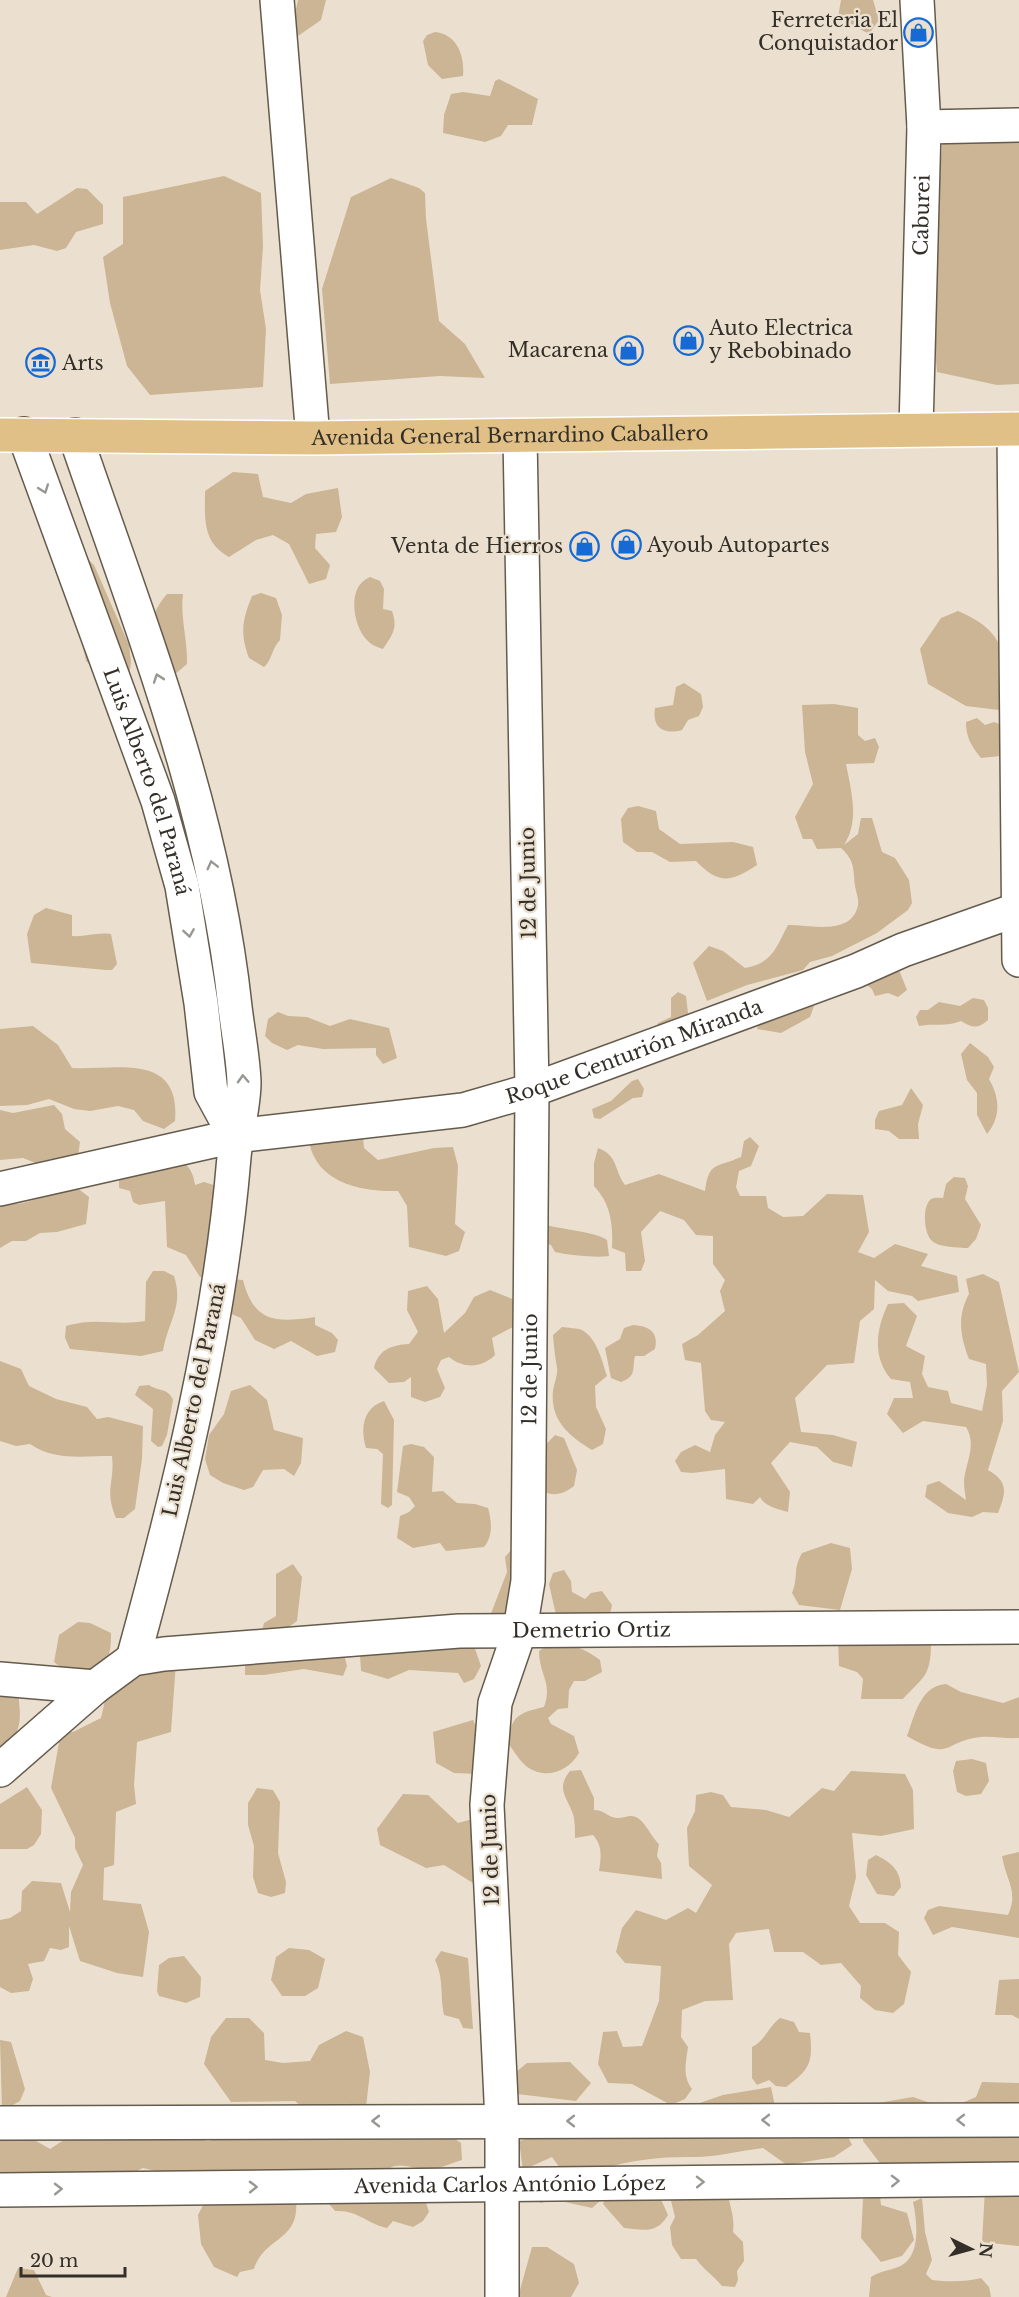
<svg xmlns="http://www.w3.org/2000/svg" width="1019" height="2297" font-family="'Libre Baskerville',serif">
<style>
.green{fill:#cbb594}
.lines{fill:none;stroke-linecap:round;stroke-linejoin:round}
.street-casing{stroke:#655b4d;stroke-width:36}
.primary-casing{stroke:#fff;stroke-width:36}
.street{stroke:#fff;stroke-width:33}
.primary{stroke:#e1c087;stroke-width:33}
.oneway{stroke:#999794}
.labels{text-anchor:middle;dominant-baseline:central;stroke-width:4.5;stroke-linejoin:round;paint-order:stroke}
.poi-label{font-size:20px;fill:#332f28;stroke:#ebe0cf;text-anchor:end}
.street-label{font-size:20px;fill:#332f28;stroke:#ebe0cf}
</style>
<rect width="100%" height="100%" fill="#ebe0cf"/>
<path class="green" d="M 298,0 L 326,0 L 321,20 L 298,36 L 295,34 L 294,19 Z
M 841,0 L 873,0 L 879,20 L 869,34 L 838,17 Z
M 435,32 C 457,34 465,56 463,76 L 442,79 L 428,65 L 423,41 L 427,35 Z
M 499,79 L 538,99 L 532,125 L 508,125 L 501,136 L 485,142 L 443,133 L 444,115 L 451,94 L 463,92 L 490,96 L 495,81 Z
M 943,138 L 977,143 L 1019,141 L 1019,384 L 997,385 L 937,372 L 931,307 L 934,223 Z
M 224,176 L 261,193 L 263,246 L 260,290 L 266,329 L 263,387 L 150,395 L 127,366 L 110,303 L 103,257 L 123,244 L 123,197 Z
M 391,178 L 419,188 L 425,193 L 426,219 L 439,321 L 465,344 L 485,378 L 440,376 L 330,384 L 322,289 L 351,197 Z
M 77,188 L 87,189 L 103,205 L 103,224 L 76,232 L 66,248 L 57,251 L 34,245 L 0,250 L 0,202 L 26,202 L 37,214 Z
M 233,472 L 258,474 L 263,497 L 291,503 L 306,494 L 338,488 L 342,517 L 336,532 L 316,534 L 315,548 L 330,565 L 326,579 L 309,584 L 289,544 L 273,535 L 256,540 L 229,557 C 202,542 205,519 205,491 Z
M 73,544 L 94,565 L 129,645 L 131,662 L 130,670 L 123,677 L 103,677 L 86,661 L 75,609 Z
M 370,577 L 380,581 L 384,589 L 383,609 L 392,611 C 398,628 393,634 383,649 C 377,647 371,645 367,640 C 353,626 346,586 370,577 Z
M 261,593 L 276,598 L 282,615 L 280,640 C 272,648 272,660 264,667 L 249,658 C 240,634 242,620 252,596 Z
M 167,594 L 183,594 C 180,618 188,641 187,664 L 174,675 C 156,642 139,627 167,594 Z
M 958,611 C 1013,634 1005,664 1008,715 L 999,710 L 966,706 L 928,684 L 920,649 L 941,618 Z
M 684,683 L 701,694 L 703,707 L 699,716 L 688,720 L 682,730 C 663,735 652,728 655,708 L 673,705 L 676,687 Z
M 834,704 L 858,708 L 858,735 L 865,741 L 875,738 L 879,747 L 874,763 L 846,764 C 851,790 860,821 844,845 L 858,834 L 861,818 L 872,818 L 882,852 L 895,858 L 909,880 L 912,903 L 908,910 L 877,933 L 832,956 L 810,962 L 803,970 L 747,985 L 707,1001 L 693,963 L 709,946 L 723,951 L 745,968 C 773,963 776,947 788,925 C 811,925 852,936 858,905 C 859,899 856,892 855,886 C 853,868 855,861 841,848 L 817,849 L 812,839 L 803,839 L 795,817 L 813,784 L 805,752 L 802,705 Z
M 977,718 L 985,725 L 994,722 L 1002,725 L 1000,756 L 981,758 C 971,746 966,737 966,722 Z
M 638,806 L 656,811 L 659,829 L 680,844 L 733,842 L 753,847 L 757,865 C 730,883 718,884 696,861 L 670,862 L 652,852 L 637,852 L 623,842 L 621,819 L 628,808 Z
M 46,908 L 72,915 L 72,936 C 86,937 96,932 111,934 L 117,964 L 112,970 L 106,970 L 31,963 L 27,934 L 34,915 Z
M 897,965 L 907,990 L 898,997 L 888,993 L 875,996 L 872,989 L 863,982 Z
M 678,992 L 686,996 L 689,1022 L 653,1035 L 658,1023 L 671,1017 L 671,998 Z
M 973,998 L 984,1000 L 988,1008 L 988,1020 C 978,1029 972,1028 961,1021 C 946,1027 934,1023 919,1026 L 916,1017 L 920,1010 L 928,1010 L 939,1002 L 960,1006 Z
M 815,1003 L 810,1017 L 781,1033 L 757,1029 L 762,1015 Z
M 278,1012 L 288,1016 L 307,1017 L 330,1026 L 350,1019 L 389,1028 L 397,1058 L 383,1064 L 376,1055 L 376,1048 L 323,1049 L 298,1045 L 287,1050 L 272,1043 L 265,1036 L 268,1019 Z
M 33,1026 L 58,1045 L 72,1068 C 117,1070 181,1052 175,1121 L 164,1129 L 143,1121 L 134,1110 L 118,1106 L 90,1111 L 74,1109 L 49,1099 L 27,1105 L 0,1106 L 0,1029 Z
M 970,1043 L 988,1057 L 994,1067 L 989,1079 C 1000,1098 1001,1117 987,1134 L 977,1115 L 977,1093 L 967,1080 L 961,1054 Z
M 638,1079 L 644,1089 L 642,1097 L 633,1098 L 600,1119 L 594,1118 L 592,1109 L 611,1101 L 632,1081 Z
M 911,1088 L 923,1105 L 918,1124 L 919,1139 L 899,1139 L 889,1131 L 875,1129 L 875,1120 L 879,1111 L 902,1105 Z
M 54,1105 L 62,1114 L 65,1129 L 80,1142 L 78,1156 L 38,1164 L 23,1158 L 0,1160 L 0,1110 L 13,1113 Z
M 308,1133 L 363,1137 L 364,1148 L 378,1160 L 434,1148 L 453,1147 L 458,1166 L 455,1224 L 465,1232 L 459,1251 L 446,1256 L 409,1247 L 407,1206 L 398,1191 C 357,1192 311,1181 308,1133 Z
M 750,1137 L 759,1146 L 751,1166 L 739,1171 L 736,1187 L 740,1196 L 766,1196 L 768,1208 L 783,1217 L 803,1216 L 827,1194 L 863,1195 L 869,1232 L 858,1252 L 874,1258 L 895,1244 L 928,1254 L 921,1266 L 957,1276 L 959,1292 L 918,1301 L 912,1296 L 888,1291 L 875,1280 L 874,1309 L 860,1321 L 854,1363 L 827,1365 L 795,1398 L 801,1432 L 833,1435 L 857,1442 L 852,1467 L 833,1462 L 817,1447 L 790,1442 L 771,1463 L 790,1492 L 788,1512 C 778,1509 765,1507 760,1497 L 753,1504 L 726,1499 L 725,1469 L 692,1473 L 681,1472 L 675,1461 L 681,1452 L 695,1445 L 710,1452 L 715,1435 L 725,1422 L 711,1420 L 705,1411 L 701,1363 L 685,1360 L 682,1344 L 698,1335 L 725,1311 L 720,1291 L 725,1280 L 713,1264 L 713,1236 L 696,1235 L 684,1220 L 660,1211 L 641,1232 L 645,1261 L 641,1271 L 626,1271 L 625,1253 L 612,1248 C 613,1224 611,1204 594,1186 L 594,1163 L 598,1148 C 618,1155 614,1170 625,1185 L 659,1174 L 705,1191 C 709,1161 716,1168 741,1157 L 744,1141 Z
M 176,1157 C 188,1165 193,1170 195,1185 L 204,1182 L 217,1186 L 210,1277 L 200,1277 L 186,1255 L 167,1247 L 165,1201 L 139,1205 L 133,1202 L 130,1191 L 119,1188 L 119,1177 Z
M 954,1177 L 965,1178 L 968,1186 L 965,1199 L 981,1225 L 976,1239 L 968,1248 C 959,1248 938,1247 932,1241 C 924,1234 922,1208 930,1200 C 933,1197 938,1198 943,1198 L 946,1184 Z
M 76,1187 L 89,1197 L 86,1224 L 57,1232 L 40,1233 L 26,1241 L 12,1241 L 0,1248 L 0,1206 L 23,1203 Z
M 542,1224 C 559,1229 597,1232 607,1240 L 609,1256 C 598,1258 567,1255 555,1252 L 551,1245 L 535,1239 Z
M 153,1271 L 164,1271 L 174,1276 C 184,1307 168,1321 163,1351 L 141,1356 L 70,1349 L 65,1338 L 66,1326 C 97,1317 116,1326 145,1321 L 146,1282 Z
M 983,1274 L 999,1282 L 1019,1372 L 1002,1391 L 1003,1421 L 988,1470 C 1009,1482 1006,1493 998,1513 L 983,1512 L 972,1517 L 948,1513 L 925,1497 L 927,1485 L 939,1481 L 966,1500 C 965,1494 964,1487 964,1480 C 966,1462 977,1445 966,1427 L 923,1421 L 903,1433 L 887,1414 L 894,1398 L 913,1398 L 910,1382 L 891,1379 C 872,1357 876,1329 888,1304 L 904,1303 L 917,1316 L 906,1346 L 925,1356 L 922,1374 L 928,1387 L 948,1391 L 951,1403 L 982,1411 L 987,1385 L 986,1364 L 969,1359 C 960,1336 957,1316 969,1294 L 966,1279 Z
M 231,1279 L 243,1280 C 254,1323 276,1323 315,1317 L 315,1325 L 332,1333 L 338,1340 L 335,1352 L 317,1356 L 291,1341 L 274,1349 L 255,1340 L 241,1318 L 229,1313 Z
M 427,1286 L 438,1299 L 444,1333 L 465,1313 L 474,1297 L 490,1290 L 515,1300 L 516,1316 L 513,1327 L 492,1338 L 495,1355 C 482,1368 464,1369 449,1357 L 441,1360 L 437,1369 L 445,1388 L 440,1397 L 425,1402 L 411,1397 L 411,1377 L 404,1382 L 389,1383 L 374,1368 C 378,1350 391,1345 409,1344 L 418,1332 L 407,1310 L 408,1291 Z
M 633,1325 C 649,1326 659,1332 655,1349 L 644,1356 L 635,1356 C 632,1369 637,1376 621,1382 L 611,1378 L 605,1348 L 620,1339 L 624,1328 Z
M 562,1327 C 568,1328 577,1328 582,1330 C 597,1338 602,1361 607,1376 L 595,1386 L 596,1407 L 606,1429 L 603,1444 L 592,1450 C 569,1436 550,1420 553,1391 C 554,1384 558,1375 557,1368 C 555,1357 554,1347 553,1335 Z
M 0,1361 L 21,1369 L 29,1386 L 56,1399 L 87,1407 L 97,1419 L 108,1417 L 143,1426 L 142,1459 L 135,1509 L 124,1518 L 116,1518 C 104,1490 115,1482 112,1456 C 83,1456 54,1461 30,1444 L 16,1446 L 0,1441 Z
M 149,1385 C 157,1391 169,1388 173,1400 L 167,1435 L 162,1446 L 158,1447 L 151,1441 L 153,1409 L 135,1395 L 139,1386 Z
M 250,1385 L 267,1400 L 274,1430 L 303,1438 L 301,1463 L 294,1476 L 284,1469 L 263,1470 L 253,1487 L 244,1490 L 223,1483 L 210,1475 L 205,1459 L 209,1435 L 224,1414 L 231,1391 Z
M 384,1401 L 394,1420 L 392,1505 L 388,1508 L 381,1504 L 383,1454 L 377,1449 L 366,1448 C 360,1428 363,1408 384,1401 Z
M 555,1435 L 564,1438 L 577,1470 L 574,1486 C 565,1493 555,1497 545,1492 L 546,1468 L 529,1462 Z
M 411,1444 L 424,1447 L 434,1457 L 432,1492 L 443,1491 L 457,1503 L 475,1504 L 488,1508 C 492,1522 493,1536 484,1547 L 446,1551 L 440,1543 L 413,1548 L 397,1538 L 400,1516 L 409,1512 L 415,1506 L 409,1497 L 397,1492 L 403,1446 Z
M 831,1543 L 850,1548 L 852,1569 L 840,1610 L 799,1605 L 792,1593 C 799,1576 792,1571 802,1553 Z
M 512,1549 L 515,1623 L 490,1616 L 507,1572 L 505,1557 Z
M 293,1564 L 302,1577 L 297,1621 L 289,1627 L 285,1640 L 326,1646 L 345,1658 L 347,1666 L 343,1676 L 304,1669 L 264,1675 L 245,1675 L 245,1650 L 260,1638 L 264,1623 L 276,1616 L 276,1574 Z
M 564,1570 L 571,1581 L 572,1592 L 585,1599 L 591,1593 L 602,1591 L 612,1605 L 610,1615 L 597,1619 L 582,1613 L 577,1616 L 556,1615 L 549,1584 L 553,1573 Z
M 78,1622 L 90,1623 L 111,1633 C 111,1648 110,1662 98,1673 L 64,1670 L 54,1662 L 59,1635 Z
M 838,1640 L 931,1643 C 931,1677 923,1677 903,1699 L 861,1699 L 863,1679 L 857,1672 L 839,1666 Z
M 554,1641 C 571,1644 586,1649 600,1660 L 602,1672 L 585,1681 L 574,1681 L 569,1690 L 568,1708 L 558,1709 L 548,1718 L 551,1724 L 574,1736 L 579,1753 C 569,1771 545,1781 526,1766 C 519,1760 514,1751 508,1743 C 511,1716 518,1713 544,1707 C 553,1683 539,1675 539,1651 Z
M 474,1646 L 481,1666 L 474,1679 L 464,1683 L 458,1673 L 409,1670 L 388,1679 L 361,1671 L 360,1655 Z
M 176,1662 L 171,1732 L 137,1742 L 134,1785 L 136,1804 L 116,1812 L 114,1865 L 104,1868 L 103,1900 L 141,1904 L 149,1932 L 143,1977 L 117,1973 L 80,1961 L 69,1926 L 69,1947 L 61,1950 L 50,1948 L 44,1961 L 28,1964 L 33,1979 L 29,1991 L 11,1993 L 0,1987 L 0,1920 L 10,1918 L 21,1911 L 22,1891 L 32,1881 L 61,1883 L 70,1912 L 71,1892 L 83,1865 L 75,1848 L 75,1838 L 51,1788 L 61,1731 L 73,1732 L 101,1718 L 106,1696 L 143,1665 Z
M 946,1684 L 961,1692 L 1003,1703 L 1019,1697 L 1019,1738 C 1007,1739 993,1736 981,1737 C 942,1741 953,1763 907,1736 C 915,1715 920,1686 946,1684 Z
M 0,1693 L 18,1693 C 22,1724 21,1732 0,1756 Z
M 473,1720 L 485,1747 L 479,1774 L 454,1773 L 436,1763 L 433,1732 Z
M 972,1759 L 986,1763 L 989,1781 L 981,1794 L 966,1796 L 957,1792 L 953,1771 L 956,1761 Z
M 581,1770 L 594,1798 L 594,1810 C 603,1810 605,1814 612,1817 C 619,1820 625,1816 632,1816 C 644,1817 650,1836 659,1844 L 657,1856 L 661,1863 L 662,1879 L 599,1871 C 601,1858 603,1846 593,1835 L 575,1838 C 575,1830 575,1821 573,1814 C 566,1796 556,1788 570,1771 Z
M 851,1771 L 905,1774 L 913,1790 L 914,1829 L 881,1836 L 852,1833 L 856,1877 L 849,1906 L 860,1923 L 885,1923 L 899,1932 L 898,1955 L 911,1972 L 904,2004 L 893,2013 L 875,2010 L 860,1998 L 861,1986 L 841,1963 L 821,1965 L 803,1952 L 774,1952 L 769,1929 L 736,1933 L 729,1944 L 733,2000 L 705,2001 L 682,2010 L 681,2037 L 688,2047 C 686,2062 682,2076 692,2089 L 685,2099 L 671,2105 L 632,2084 L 608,2083 L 598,2064 L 603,2032 L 617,2031 L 623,2047 L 642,2046 L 659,2001 L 661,1966 L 625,1963 L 616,1952 L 622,1928 L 636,1910 L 666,1920 L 688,1908 L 696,1913 L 712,1885 L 689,1866 L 687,1828 L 695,1811 L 696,1795 L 711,1792 L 723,1795 L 731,1807 L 766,1810 L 789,1817 L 822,1788 L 834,1791 Z
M 27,1787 L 42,1810 L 41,1834 L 34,1845 L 27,1849 L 0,1849 L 0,1804 Z
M 257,1788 L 273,1790 L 280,1802 L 278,1853 L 286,1882 L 285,1893 L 271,1897 L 258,1893 L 253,1877 L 254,1846 L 248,1825 L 248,1803 Z
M 403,1794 L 428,1795 L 458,1823 L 484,1816 L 485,1868 L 473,1883 L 444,1865 L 426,1868 L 380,1845 L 377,1829 Z
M 1019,1852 L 1019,1938 L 952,1927 L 933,1935 L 924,1918 L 928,1910 L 939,1906 L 1008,1915 C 1019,1891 1006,1881 1002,1856 Z
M 876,1855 C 892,1863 900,1870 901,1887 L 894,1896 L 877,1894 L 866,1875 L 868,1860 Z
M 289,1948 L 309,1950 L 325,1959 L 318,1988 L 305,1996 L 282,1996 L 271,1980 L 276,1957 Z
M 441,1951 L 468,1958 L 473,2029 L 463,2028 L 459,2019 L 444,2015 C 440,1995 444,1979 435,1960 Z
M 184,1956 L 201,1977 L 200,1997 L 186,2003 L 159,1996 L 157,1991 L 159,1965 L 169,1958 Z
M 1019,1979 L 1019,2019 L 1012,2015 L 995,2015 L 999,1980 Z
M 226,2018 L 249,2018 L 264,2033 L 265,2060 L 283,2063 L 310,2061 L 319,2045 L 346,2031 L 363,2037 L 370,2072 L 366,2107 L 305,2110 L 295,2101 L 231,2102 L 204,2064 L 211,2037 Z
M 780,2018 L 794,2022 L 799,2032 L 810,2033 C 813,2063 810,2069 786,2087 L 776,2086 L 769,2080 L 757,2085 L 752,2078 L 752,2047 C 765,2041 768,2027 780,2018 Z
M 0,2040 L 11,2042 L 25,2089 L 20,2101 L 2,2111 Z
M 570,2062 L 591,2083 L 576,2101 L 517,2094 L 516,2072 L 527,2063 Z
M 982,2082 L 1019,2083 L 1019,2246 L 982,2242 L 985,2189 L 899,2188 L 863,2141 L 866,2105 L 913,2097 L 948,2109 L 976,2097 Z
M 771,2087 L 776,2111 L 840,2120 L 852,2145 L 834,2157 L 787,2165 L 763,2148 C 739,2151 713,2158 689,2157 C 656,2157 633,2160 601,2169 L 600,2201 L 592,2208 L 556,2200 L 540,2203 L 534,2192 L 562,2171 L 552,2157 L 523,2170 L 519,2141 L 550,2132 L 691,2106 L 723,2095 Z
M 278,2121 L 446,2133 L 461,2143 L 462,2160 C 454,2162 444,2167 435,2169 C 411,2172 396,2154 378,2179 L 316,2185 L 280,2169 L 219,2186 L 143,2168 L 105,2186 L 0,2188 L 0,2127 L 12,2127 L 50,2149 L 82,2128 L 154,2125 L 208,2141 Z
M 612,2181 L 655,2186 L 668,2215 C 657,2234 644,2230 624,2228 L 603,2204 Z
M 417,2193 L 426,2203 L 429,2212 L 423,2221 L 413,2227 L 393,2221 L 387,2228 C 365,2223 359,2210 335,2211 L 324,2198 Z
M 728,2194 C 730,2208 735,2217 733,2232 L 743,2242 L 744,2261 L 737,2271 L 738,2280 L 735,2287 L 722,2286 C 713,2275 704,2270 696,2259 L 681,2259 L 672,2245 L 670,2227 L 675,2217 L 670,2197 Z
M 880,2196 L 881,2205 L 907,2213 L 914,2240 L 902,2256 L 881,2262 L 861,2238 L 863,2199 Z
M 922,2198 L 925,2232 L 932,2260 L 926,2274 L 932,2280 C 948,2282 966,2282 981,2278 L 989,2287 L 991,2297 L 869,2297 L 871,2277 C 880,2271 888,2271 898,2267 C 922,2258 917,2221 913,2202 Z
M 206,2199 L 296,2200 C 300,2242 264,2236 254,2269 L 240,2272 L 237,2277 L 214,2267 L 201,2244 L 198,2215 Z
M 532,2247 L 547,2247 L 574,2264 L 579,2283 L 571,2297 L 518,2297 Z
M 18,2268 L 34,2270 L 46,2295 L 52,2297 L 6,2297 Z"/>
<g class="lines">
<defs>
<g id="street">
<path d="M 277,0 L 313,438"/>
<path d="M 924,127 L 1019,125"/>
<path id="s1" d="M 916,429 L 924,127 L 917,0"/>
<path d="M 1014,429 L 1019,960"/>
<path id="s2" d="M 24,434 L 158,801 L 182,886 L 201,1003 L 211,1092 L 235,1136"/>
<path d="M 75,435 C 139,622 214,809 235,1007 C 238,1032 243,1057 244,1082 C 244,1107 236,1133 234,1157 C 220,1327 178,1495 133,1659"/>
<path id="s3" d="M 0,1189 L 235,1136 L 463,1110 L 532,1090 L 856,971 L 903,950 L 1019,909"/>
<path d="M 0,1679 L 95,1687"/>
<path id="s4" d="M 0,1770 L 95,1687 L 133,1659 L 164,1654 L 459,1631 L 1019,1627"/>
<path d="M 0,2123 L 1019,2120"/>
<path id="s5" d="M 0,2190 L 1019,2179"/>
<path id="s6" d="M 502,2297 L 502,2121 L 487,1805 L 495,1703 L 520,1630 L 528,1581 L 532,1090 L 520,436"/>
</g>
<g id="primary">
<path id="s7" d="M 0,435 L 313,438 L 1019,429"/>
</g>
</defs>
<use href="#street" class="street-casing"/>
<use href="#primary" class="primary-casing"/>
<use href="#street" class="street"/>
<use href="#primary" class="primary"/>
</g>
<defs><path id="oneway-chevron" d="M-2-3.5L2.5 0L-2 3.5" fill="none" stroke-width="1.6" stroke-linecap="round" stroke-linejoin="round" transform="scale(1.5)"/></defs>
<g class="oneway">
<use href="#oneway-chevron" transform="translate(44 489) rotate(70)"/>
<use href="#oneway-chevron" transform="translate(158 678) rotate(-109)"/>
<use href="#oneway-chevron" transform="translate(212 865) rotate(-104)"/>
<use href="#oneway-chevron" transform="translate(189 933) rotate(81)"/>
<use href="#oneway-chevron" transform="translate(243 1079) rotate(-93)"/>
<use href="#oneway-chevron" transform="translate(766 2120) rotate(180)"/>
<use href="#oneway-chevron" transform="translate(961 2120) rotate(180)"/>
<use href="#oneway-chevron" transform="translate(376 2121) rotate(180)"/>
<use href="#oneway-chevron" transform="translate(571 2121) rotate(180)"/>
<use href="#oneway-chevron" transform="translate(895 2181) rotate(-1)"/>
<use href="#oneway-chevron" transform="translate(700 2182) rotate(-1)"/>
<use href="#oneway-chevron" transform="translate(253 2187) rotate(-1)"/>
<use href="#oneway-chevron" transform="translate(58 2189) rotate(-1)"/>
</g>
<defs>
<symbol id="shop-ring" viewBox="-11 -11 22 22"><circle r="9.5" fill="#ebe0cf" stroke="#176ad4" stroke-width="1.5"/><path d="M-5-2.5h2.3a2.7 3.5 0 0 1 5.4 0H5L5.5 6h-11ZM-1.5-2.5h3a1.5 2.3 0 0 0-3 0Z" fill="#176ad4"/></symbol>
<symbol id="museum-ring" viewBox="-11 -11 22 22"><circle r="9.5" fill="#ebe0cf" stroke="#176ad4" stroke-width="1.5"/><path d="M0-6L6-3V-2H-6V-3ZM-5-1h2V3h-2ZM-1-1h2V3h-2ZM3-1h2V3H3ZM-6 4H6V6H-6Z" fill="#176ad4"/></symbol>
</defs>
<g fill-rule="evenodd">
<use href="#shop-ring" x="902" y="16" width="33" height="33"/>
<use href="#shop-ring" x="672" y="324" width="33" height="33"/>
<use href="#shop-ring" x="612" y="334" width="33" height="33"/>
<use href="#museum-ring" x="24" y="346" width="33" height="33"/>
<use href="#shop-ring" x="610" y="528" width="33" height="33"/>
<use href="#shop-ring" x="568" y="530" width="33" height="33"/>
</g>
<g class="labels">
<g class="poi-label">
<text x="898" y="20">Ferreteria El<tspan x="898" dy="23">Conquistador</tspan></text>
<text x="709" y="328" text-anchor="start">Auto Electrica<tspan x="709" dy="23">y Rebobinado</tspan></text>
<text x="608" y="350">Macarena</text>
<text x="62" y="363" text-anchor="start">Arts</text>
<text x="647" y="545" text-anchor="start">Ayoub Autopartes</text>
<text x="563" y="546">Venta de Hierros</text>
</g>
<g class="street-label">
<text stroke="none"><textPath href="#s1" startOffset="214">Caburei</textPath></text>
<text stroke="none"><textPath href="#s7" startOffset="510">Avenida General Bernardino Caballero</textPath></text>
<text stroke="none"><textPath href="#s2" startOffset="369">Luis Alberto del Paraná</textPath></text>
<text transform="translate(528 883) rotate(-91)">12 de Junio</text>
<text stroke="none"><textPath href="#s3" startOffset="651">Roque Centurión Miranda</textPath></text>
<text stroke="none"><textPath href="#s6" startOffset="933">12 de Junio</textPath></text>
<text transform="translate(194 1400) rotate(-78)">Luis Alberto del Paraná</text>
<text stroke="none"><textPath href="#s4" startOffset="633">Demetrio Ortiz</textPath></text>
<text transform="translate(490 1850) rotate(-92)">12 de Junio</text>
<text stroke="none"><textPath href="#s5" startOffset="510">Avenida Carlos António López</textPath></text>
</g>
</g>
<g transform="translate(971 2249) rotate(95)" stroke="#ebe0cf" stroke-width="4.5" paint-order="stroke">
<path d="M0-4.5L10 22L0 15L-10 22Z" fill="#332f28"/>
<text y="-9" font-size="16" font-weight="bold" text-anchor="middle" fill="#332f28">N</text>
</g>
<path d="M21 2267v9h104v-9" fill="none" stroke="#332f28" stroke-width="3"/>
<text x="30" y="2267" font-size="18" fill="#332f28" stroke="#ebe0cf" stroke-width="4.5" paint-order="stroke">20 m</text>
</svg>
